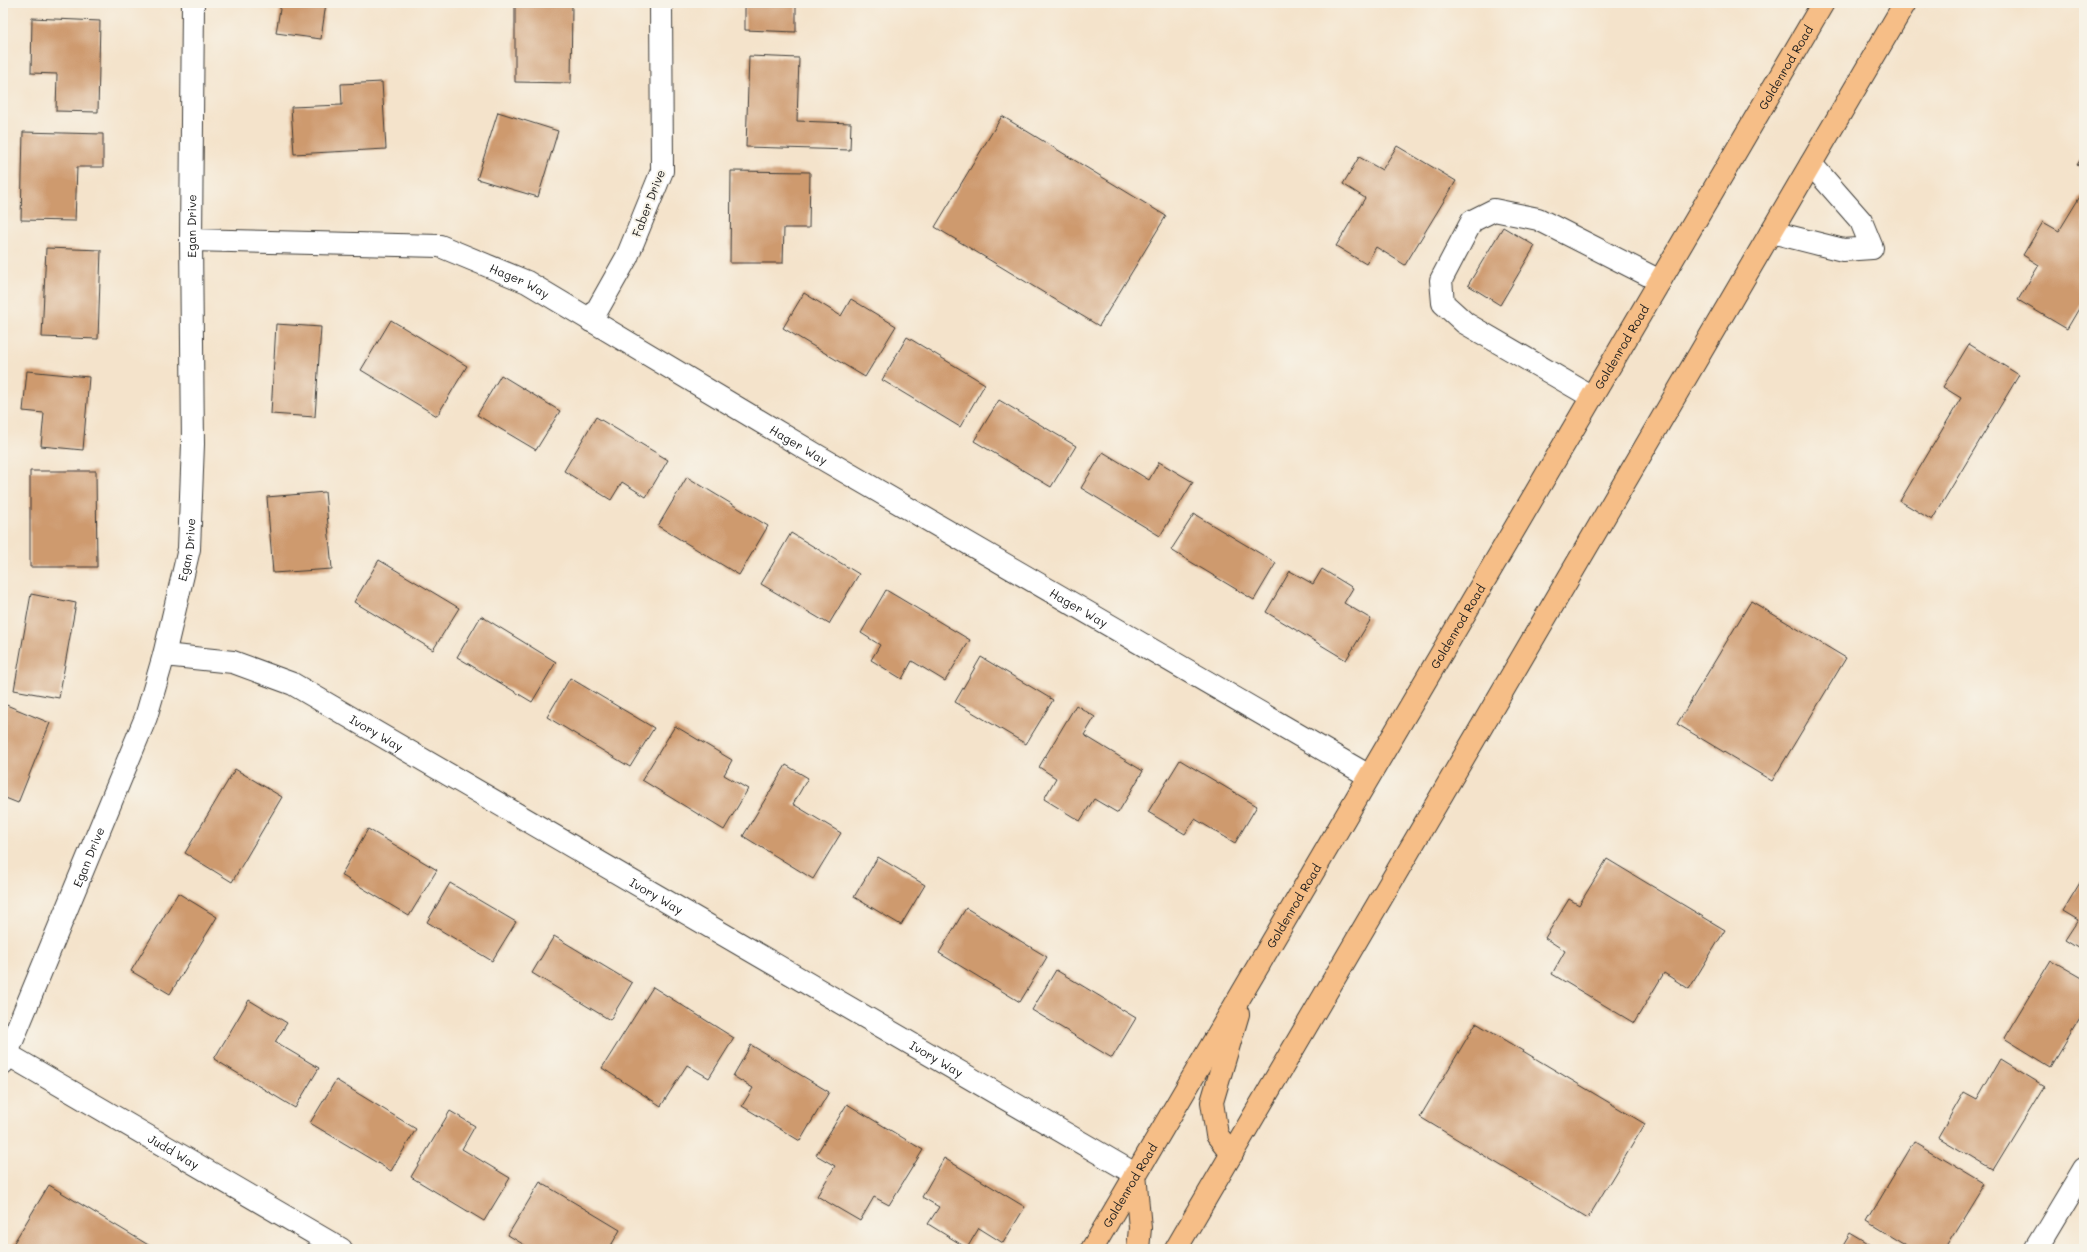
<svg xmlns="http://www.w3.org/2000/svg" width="2087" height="1252" font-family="Mali,sans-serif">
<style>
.building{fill:#ce9a6e}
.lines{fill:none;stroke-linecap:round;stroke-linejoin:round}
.minor-casing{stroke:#3c3a36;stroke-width:24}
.major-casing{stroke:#3c3a36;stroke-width:24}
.minor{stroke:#fff;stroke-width:22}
.major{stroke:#f6be87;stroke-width:22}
.labels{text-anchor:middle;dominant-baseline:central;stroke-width:4;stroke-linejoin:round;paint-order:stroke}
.street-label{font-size:12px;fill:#1c1c1c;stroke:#f7f3e8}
</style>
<rect width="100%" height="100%" fill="#f7f3e8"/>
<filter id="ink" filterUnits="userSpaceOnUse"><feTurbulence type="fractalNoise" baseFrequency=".025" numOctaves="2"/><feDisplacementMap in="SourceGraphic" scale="8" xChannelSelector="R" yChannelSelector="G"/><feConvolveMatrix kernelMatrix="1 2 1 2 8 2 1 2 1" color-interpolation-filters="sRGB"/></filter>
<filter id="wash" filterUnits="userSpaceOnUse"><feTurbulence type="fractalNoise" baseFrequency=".012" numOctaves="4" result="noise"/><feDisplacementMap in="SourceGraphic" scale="16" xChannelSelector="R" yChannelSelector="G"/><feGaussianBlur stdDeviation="0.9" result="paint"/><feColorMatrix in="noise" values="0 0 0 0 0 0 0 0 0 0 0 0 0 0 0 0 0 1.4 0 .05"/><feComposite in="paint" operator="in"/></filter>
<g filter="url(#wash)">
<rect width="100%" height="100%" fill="#f4e3cb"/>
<g id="blocks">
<path class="building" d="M 281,3 L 326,3 L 321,39 L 276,33 Z
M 745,3 L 796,3 L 796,32 L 745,30 Z
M 515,5 L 572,5 L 571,83 L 515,82 Z
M 32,18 L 100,21 L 98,112 L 56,111 L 57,74 L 31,73 Z
M 749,56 L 799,58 L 797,121 L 851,123 L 850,150 L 746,147 Z
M 382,82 L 386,149 L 294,154 L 291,107 L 342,105 L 341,84 Z
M 498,112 L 558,131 L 538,197 L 477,179 Z
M 1002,116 L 1166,216 L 1099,326 L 935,227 Z
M 23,132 L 103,134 L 103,167 L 77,167 L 75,221 L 21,220 Z
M 1397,146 L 1456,181 L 1405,265 L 1376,247 L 1366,264 L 1336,246 L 1365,198 L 1343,184 L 1359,157 L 1382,170 Z
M 2084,154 L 2084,169 L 2077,165 Z
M 731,171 L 810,172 L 809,228 L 784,228 L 783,263 L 730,263 Z
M 2084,190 L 2084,300 L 2067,329 L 2018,300 L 2039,265 L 2023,255 L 2043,222 L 2059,231 Z
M 1503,227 L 1535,246 L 1500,305 L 1468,285 Z
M 46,248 L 101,250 L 98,339 L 42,337 Z
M 804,293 L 841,316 L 851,299 L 896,326 L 865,377 L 783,328 Z
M 391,320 L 467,366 L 437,416 L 361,370 Z
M 276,324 L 321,327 L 315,417 L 271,414 Z
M 907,337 L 985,384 L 960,427 L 882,380 Z
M 1969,344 L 2019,375 L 1932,520 L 1900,501 L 1961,398 L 1943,387 Z
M 27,371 L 89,377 L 83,450 L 41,446 L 44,413 L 23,411 Z
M 501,375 L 560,411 L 536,450 L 477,415 Z
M 999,400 L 1076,446 L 1051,487 L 974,441 Z
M 596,417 L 668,460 L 646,497 L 622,482 L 611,500 L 564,471 Z
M 1103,452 L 1149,480 L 1159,462 L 1193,482 L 1160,536 L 1081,488 Z
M 30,471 L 96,471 L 97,567 L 30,567 Z
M 687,477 L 768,526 L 739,575 L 658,526 Z
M 325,492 L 332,569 L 273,573 L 267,497 Z
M 1194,514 L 1276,563 L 1254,600 L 1171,550 Z
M 791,533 L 859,574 L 829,624 L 761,584 Z
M 379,560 L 459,608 L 433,650 L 354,602 Z
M 1322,569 L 1353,588 L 1344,603 L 1371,619 L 1346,660 L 1266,612 L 1290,571 L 1313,584 Z
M 886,590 L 970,640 L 945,681 L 912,661 L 902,679 L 871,660 L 880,645 L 861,633 Z
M 31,594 L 76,603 L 59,698 L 14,690 Z
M 1751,601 L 1846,658 L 1772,781 L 1677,724 Z
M 481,616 L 556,662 L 532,702 L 457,657 Z
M 981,657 L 1053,700 L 1026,744 L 955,702 Z
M 570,678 L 654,728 L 630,767 L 547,717 Z
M 4,704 L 50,723 L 18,803 L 3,797 Z
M 1076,705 L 1095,717 L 1084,735 L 1143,771 L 1118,813 L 1094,799 L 1080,821 L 1044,799 L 1056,778 L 1039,767 Z
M 675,726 L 732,760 L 724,775 L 748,789 L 724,830 L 642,780 Z
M 1180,760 L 1257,806 L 1235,843 L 1195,819 L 1185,834 L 1148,812 Z
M 786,765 L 808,778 L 793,804 L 841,833 L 813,879 L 743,836 Z
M 235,769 L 282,797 L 232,882 L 185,853 Z
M 368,829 L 437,870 L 409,916 L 341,875 Z
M 878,857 L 925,885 L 901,925 L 854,897 Z
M 1607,859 L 1725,930 L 1689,989 L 1664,973 L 1634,1023 L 1552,974 L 1565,951 L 1545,938 L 1569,899 L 1579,905 Z
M 2084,876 L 2084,952 L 2065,940 L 2078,920 L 2063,911 Z
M 450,883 L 516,922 L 492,961 L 427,922 Z
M 178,893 L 217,917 L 170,994 L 131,971 Z
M 966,908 L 1047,957 L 1020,1002 L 939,953 Z
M 554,936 L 632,983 L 610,1020 L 532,973 Z
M 2051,960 L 2084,979 L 2084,1012 L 2051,1067 L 2004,1038 Z
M 1056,970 L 1136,1018 L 1112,1058 L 1032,1010 Z
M 653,987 L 734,1038 L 709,1078 L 687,1065 L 661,1106 L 602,1068 Z
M 249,1000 L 287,1023 L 275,1042 L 319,1068 L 295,1108 L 214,1059 Z
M 1476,1023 L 1645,1124 L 1588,1218 L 1420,1117 Z
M 751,1045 L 829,1092 L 800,1141 L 742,1106 L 753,1088 L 733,1076 Z
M 2000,1059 L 2044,1086 L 1993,1170 L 1938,1137 L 1964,1092 L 1977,1099 Z
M 336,1080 L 416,1129 L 391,1171 L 310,1123 Z
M 847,1104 L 923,1150 L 889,1205 L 874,1197 L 860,1221 L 817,1196 L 835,1166 L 816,1155 Z
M 450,1111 L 475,1126 L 462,1149 L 510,1178 L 484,1221 L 411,1177 Z
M 1914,1142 L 1984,1184 L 1944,1249 L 1913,1249 L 1867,1221 Z
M 944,1158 L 1025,1207 L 1003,1243 L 979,1228 L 967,1248 L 928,1224 L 939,1207 L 922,1197 Z
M 540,1182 L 620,1230 L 609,1249 L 531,1249 L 508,1235 Z
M 49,1185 L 155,1249 L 10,1249 Z
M 1850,1234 L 1875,1249 L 1841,1249 Z"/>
</g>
</g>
<g filter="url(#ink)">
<use href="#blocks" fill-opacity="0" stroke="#3c3a36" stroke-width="1"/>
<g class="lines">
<defs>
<g id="minor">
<path d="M 1771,232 L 1843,250 L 1872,248 L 1861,221 L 1811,164"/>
<path id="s1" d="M 191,240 L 440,246 L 527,282 L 818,456 L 1369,776"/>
<path d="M 591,321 L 627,257 L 662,171 L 661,3"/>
<path d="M 1592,397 L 1465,323 L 1443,303 L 1441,280 L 1472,221 L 1494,210 L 1538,219 L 1660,281"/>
<path id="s2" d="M 164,655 L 233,662 L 293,684 L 1135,1174"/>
<path id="s3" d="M 7,1054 L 341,1249"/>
<path id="s4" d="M 3,1063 L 146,717 L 164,655 L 189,549 L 193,444 L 191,240 L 193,3"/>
<path d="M 2036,1249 L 2084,1169"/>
</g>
<g id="major">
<path d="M 1232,1154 L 1217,1135 L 1212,1102 L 1238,1014"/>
<path d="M 1135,1174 L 1140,1228 L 1138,1249"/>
<path id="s5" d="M 1092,1249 L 1823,3"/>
<path d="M 1176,1249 L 1905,3"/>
</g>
</defs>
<use href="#minor" class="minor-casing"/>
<use href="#major" class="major-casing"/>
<use href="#minor" class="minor"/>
<use href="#major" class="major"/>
</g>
</g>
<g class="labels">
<g class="street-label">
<text stroke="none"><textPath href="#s5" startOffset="1370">Goldenrod Road</textPath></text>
<text transform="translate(648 203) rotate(-69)">Faber Drive</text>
<text stroke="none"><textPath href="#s4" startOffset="871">Egan Drive</textPath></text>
<text stroke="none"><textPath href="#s1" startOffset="336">Hager Way</textPath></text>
<text stroke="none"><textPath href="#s5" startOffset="1046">Goldenrod Road</textPath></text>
<text stroke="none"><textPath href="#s1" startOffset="660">Hager Way</textPath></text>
<text stroke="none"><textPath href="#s4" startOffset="547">Egan Drive</textPath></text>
<text stroke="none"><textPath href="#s1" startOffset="984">Hager Way</textPath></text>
<text stroke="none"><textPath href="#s5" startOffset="722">Goldenrod Road</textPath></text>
<text stroke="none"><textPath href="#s2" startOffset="230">Ivory Way</textPath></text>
<text stroke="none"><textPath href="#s4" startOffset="223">Egan Drive</textPath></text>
<text stroke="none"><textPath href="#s2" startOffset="554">Ivory Way</textPath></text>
<text stroke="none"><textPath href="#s5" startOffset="398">Goldenrod Road</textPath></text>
<text stroke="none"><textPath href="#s2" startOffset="878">Ivory Way</textPath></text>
<text stroke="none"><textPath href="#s3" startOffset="193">Judd Way</textPath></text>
<text stroke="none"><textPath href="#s5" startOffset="74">Goldenrod Road</textPath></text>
</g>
</g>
<rect width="2087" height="1252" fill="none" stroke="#f7f3e8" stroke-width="16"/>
</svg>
